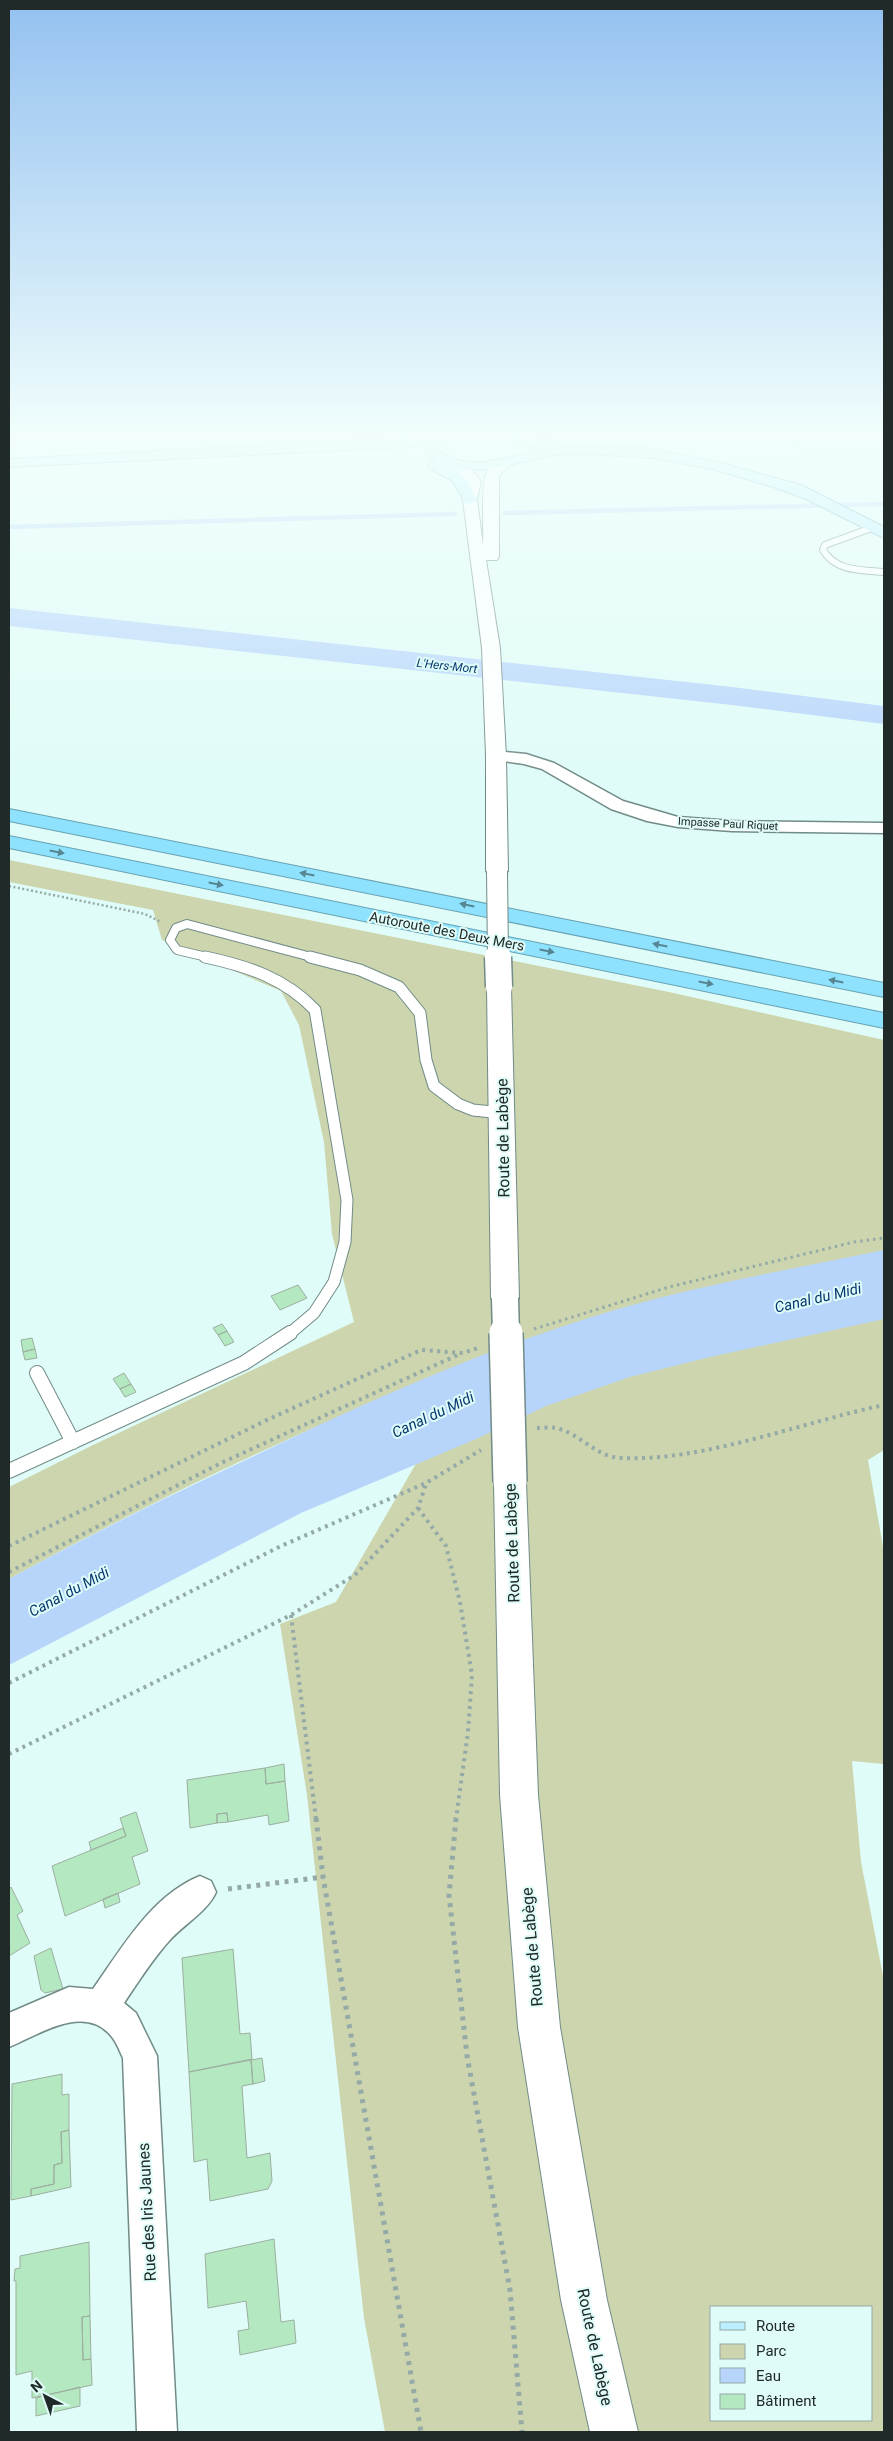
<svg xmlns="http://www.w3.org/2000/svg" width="893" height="2441" font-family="Roboto,sans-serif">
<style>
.green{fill:#ccd5ae;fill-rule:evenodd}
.water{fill:#b7d5fb}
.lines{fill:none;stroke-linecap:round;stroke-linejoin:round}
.stream{stroke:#b7d5fb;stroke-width:4.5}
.river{fill:#b7d5fb;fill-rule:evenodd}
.building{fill:#b3e8c0;stroke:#9cafa0}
.service-far3-casing{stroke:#718b87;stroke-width:8}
.service-far2-casing{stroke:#718b87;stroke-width:10}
.service-far1-casing{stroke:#718b87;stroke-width:13}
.service-casing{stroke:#718b87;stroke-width:16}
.minor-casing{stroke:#718b87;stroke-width:3}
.tertiary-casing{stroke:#718b87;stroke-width:2}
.primary-casing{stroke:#68a2b3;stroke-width:2}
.motorway-casing{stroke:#68a2b3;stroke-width:2}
.path-far4{stroke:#95aaa7;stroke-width:2;stroke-dasharray:1 2;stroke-linecap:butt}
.path-far3{stroke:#95aaa7;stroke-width:2.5;stroke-dasharray:2 2.5;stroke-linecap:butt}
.path-far2{stroke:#95aaa7;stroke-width:3;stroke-dasharray:2.5 4;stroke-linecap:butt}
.path-far1{stroke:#95aaa7;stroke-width:4;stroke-dasharray:3 4.5;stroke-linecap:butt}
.path{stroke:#95aaa7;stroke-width:5;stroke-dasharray:4 5.5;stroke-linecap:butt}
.service-far3{stroke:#fff;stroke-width:6}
.service-far2{stroke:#fff;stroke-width:8}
.service-far1{stroke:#fff;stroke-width:11}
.service{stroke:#fff;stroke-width:14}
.minor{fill:#fff;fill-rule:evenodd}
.tertiary{fill:#fff;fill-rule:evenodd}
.primary{fill:#bbeefe;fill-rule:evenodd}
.motorway{fill:#8ee2fd;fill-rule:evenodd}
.tertiary-bridge-far2-casing{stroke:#718b87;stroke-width:22;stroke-linecap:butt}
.tertiary-bridge-far1-casing{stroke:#718b87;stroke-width:29;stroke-linecap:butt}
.tertiary-bridge-casing{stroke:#718b87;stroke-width:36;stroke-linecap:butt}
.tertiary-bridge-far2{stroke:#fff;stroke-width:20}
.tertiary-bridge-far1{stroke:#fff;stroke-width:26}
.tertiary-bridge{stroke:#fff;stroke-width:33}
.oneway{fill:#578693}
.labels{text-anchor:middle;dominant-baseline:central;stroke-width:4;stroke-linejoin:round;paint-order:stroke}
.far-street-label{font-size:11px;fill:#202a29;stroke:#e0fcf8}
.far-water-label{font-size:12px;font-style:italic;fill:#073970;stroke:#e0fcf8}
.street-label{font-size:14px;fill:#202a29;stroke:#e0fcf8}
.water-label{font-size:15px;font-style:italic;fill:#073970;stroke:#e0fcf8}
.near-street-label{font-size:16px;fill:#202a29;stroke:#e0fcf8}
</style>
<rect width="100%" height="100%" fill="#e0fcf8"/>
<path class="green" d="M 9,860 L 669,992 L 884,1040 L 884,1450 L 868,1460 L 884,1553 L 884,1764 L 852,1761 L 861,1862 L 884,1981 L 884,2432 L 385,2432 L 364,2318 L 307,1795 L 280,1624 L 336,1602 L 477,1358 C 317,1423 160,1496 9,1579 L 9,1487 L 91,1446 L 354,1322 L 332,1234 L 324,1142 L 299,1025 L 281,991 L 162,940 L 153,910 L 9,882 ZM 712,2307 L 872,2307 L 872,2420 L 712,2420 Z"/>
<path class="water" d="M 884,1250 L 884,1319 L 710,1357 L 630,1377 L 546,1406 L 476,1439 L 301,1513 L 9,1665 L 9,1579 C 89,1535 171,1495 254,1456 C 356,1407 460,1360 567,1325 C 670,1290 778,1272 884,1250 Z"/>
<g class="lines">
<path class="stream" d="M 505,513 L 884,504
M 9,527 L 455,514"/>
<path class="river" d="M 9,608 L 732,687 L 884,706 L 884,724 L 732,705 L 9,626 Z"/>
</g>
<path class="building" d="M 298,1285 L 307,1298 L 280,1310 L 271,1296 Z
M 222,1324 L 227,1331 L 218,1335 L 213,1328 Z
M 227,1331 L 234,1342 L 225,1346 L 218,1335 Z
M 32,1338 L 35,1349 L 23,1352 L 21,1340 Z
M 35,1349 L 37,1358 L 25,1360 L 23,1352 Z
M 124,1373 L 131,1384 L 120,1389 L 113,1379 Z
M 131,1384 L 136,1392 L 125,1397 L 120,1389 Z
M 284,1764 L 285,1781 L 266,1784 L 265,1768 Z
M 265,1768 L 266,1784 L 285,1781 L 289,1821 L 269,1825 L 268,1815 L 228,1822 L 227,1813 L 217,1814 L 217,1823 L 190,1828 L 187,1780 Z
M 136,1812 L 148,1851 L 132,1857 L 140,1884 L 65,1916 L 52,1866 L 126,1836 L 120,1818 Z
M 227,1813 L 228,1822 L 217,1823 L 217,1814 Z
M 123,1828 L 126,1836 L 91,1850 L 89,1842 Z
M 11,1887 L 23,1911 L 17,1915 L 30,1943 L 9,1956 L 9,1889 Z
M 118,1893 L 120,1902 L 105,1908 L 103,1899 Z
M 51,1948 L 63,1989 L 45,1993 L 41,1990 L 34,1956 Z
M 233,1949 L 240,2034 L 250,2033 L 252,2059 L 189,2072 L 182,1958 Z
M 262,2058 L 265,2081 L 253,2084 L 251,2060 Z
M 251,2060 L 253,2084 L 242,2086 L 247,2158 L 270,2153 L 272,2181 L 268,2189 L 210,2201 L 207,2159 L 194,2162 L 189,2072 Z
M 62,2074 L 62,2095 L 69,2094 L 69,2130 L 61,2132 L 62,2163 L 54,2165 L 54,2184 L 31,2189 L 31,2196 L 11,2200 L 12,2084 Z
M 69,2130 L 71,2187 L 31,2196 L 31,2189 L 54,2184 L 54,2165 L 62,2163 L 61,2132 Z
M 274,2239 L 281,2322 L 294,2320 L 296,2343 L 240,2355 L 238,2331 L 249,2329 L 246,2301 L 208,2308 L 205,2254 Z
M 89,2242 L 90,2316 L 82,2317 L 83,2360 L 91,2359 L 92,2385 L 32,2398 L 32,2371 L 16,2375 L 16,2281 L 14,2281 L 15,2269 L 20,2268 L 20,2256 Z
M 90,2316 L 91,2359 L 83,2360 L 82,2317 Z
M 80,2387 L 80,2406 L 36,2416 L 36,2398 Z"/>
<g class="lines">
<defs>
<path id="service-far3" d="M 874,527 L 825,545 L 823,550 C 836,572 862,570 884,572"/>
<path id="service-far2" d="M 211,958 L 177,950 L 170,940 L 176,928 L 187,924 L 315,958"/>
<path id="service-far1" d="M 205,957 C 247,966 285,978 315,1010 L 347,1200 L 345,1242 L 334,1282 L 314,1313 L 288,1335
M 310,957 L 360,970 L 399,987 L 420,1013 L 426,1060 L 434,1086 L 458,1104 L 473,1110 L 502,1113"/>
<path id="service" d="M 37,1373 L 73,1442
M 9,1471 L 244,1363 L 290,1333"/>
<path id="minor" d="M 496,751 L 526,754 L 554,763 L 623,801 L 678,817 L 732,821 L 884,823 L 884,833 L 732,831 L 678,827 L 647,821 L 611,809 L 542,769 L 524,764 L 490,759 L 488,756 Z
M 200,1876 L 211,1881 L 216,1892 C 208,1911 183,1925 169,1941 C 152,1960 138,1982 124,2003 L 136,2013 L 157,2056 L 177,2432 L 137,2432 L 123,2058 C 120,2052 117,2043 112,2037 C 85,2003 40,2034 9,2047 L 9,2013 L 69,1987 L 93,1989 C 122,1948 151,1896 200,1876 Z"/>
<path id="tertiary" d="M 453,460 L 469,466 L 481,481 L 477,500 L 483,545 C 484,529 481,487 486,474 C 489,466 495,462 503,460 L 510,464 L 499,476 L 499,557 L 497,560 L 486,560 L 500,648 L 506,756 L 508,871 L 505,876 L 497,877 L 489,876 L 486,871 L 486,756 L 482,648 L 463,500 L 467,481 L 459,472 L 446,464 Z
M 499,980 L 507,982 L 511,987 L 519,1298 L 515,1306 L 505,1309 L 495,1306 L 491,1298 L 487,987 L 491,982 Z
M 510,1469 L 521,1472 L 526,1482 L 538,1795 L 560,2027 L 607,2300 L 638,2432 L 590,2432 L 561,2300 L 518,2027 L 500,1795 L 494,1482 L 499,1472 Z"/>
<path id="primary" d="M 421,437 L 452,437 L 438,448 L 439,450 C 471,476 512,454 547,448 L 515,445 L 503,437 L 550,440 L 555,441 L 557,444 L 555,447 L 621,446 L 654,449 L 718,462 L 801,485 L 884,527 L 884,538 L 806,499 L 776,488 L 716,470 L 654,458 L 588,454 L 555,455 L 491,469 L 456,470 L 466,479 L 477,500 L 470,504 L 465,503 L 453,481 L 430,469 L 428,466 L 430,463 L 435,462 L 425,452 L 426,444 L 411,447 L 9,467 L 9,459 Z"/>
<path id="motorway" d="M 9,809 L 884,983 L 884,997 L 9,821 Z
M 9,836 L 884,1013 L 884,1028 L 9,848 Z"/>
</defs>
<use href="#service-far3" class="service-far3-casing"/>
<use href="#service-far2" class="service-far2-casing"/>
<use href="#service-far1" class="service-far1-casing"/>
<use href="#service" class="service-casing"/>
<use href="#minor" class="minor-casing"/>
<use href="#tertiary" class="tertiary-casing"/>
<use href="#primary" class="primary-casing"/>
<use href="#motorway" class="motorway-casing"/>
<path class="path-far4" d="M 791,437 L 799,448 L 816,451 L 884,454"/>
<path class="path-far3" d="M 9,886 L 145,914 L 161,922"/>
<path class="path-far2" d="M 534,1329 L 669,1287 L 854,1242 L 884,1238"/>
<path class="path-far1" d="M 537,1428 C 543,1428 550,1427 556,1428 C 580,1433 595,1457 621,1458 C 702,1462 803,1422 884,1405
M 418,1508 L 446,1546 L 460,1602 L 472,1675 L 468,1732 L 456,1819
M 9,1546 L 269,1419 L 421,1350 L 463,1353 L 478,1348
M 9,1572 L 221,1463 L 462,1353
M 291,1615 L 316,1819
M 9,1683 L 281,1546 L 426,1483 L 481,1450
M 9,1754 L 291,1615 L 355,1575 L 418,1508 L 426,1484"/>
<path class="path" d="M 316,1818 L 323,1877 L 421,2432
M 456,1818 L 449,1895 L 467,2056 L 510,2290 L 522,2432
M 228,1889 L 323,1877"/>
<use href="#service-far3" class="service-far3"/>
<use href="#service-far2" class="service-far2"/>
<use href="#service-far1" class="service-far1"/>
<use href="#service" class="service"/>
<use href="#minor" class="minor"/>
<use href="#tertiary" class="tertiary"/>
<use href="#primary" class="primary"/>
<use href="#motorway" class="motorway"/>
<defs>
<path id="tertiary-bridge-far2" d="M 497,871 L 498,958"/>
<path id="tertiary-bridge-far1" d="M 498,957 L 499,987
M 505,1298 L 506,1335"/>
<path id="tertiary-bridge" d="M 506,1333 L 510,1482"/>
</defs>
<use href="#tertiary-bridge-far2" class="tertiary-bridge-far2-casing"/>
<use href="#tertiary-bridge-far1" class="tertiary-bridge-far1-casing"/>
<use href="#tertiary-bridge" class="tertiary-bridge-casing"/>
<use href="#tertiary-bridge-far2" class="tertiary-bridge-far2"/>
<use href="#tertiary-bridge-far1" class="tertiary-bridge-far1"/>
<use href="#tertiary-bridge" class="tertiary-bridge"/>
</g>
<defs><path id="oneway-solid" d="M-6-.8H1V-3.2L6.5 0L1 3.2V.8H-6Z" transform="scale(1.25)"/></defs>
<g class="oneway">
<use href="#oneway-solid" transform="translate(57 852) rotate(11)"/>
<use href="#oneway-solid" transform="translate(307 874) rotate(-169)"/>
<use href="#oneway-solid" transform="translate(216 884) rotate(11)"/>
<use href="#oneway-solid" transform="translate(467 905) rotate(-168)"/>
<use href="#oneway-solid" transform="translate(660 945) rotate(-168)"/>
<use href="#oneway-solid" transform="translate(547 951) rotate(11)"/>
<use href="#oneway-solid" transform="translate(836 981) rotate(-169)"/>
<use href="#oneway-solid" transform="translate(706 983) rotate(11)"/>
</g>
<linearGradient id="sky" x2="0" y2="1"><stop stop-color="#94c1f0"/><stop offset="0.56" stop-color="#f1fefc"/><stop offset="1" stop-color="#f1fefc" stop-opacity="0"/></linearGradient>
<rect width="893" height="779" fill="url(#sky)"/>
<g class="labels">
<g class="far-street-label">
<text transform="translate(728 824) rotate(3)">Impasse Paul Riquet</text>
</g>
<g class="far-water-label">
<text transform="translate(447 666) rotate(6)">L'Hers-Mort</text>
</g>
<g class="street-label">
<text transform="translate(447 931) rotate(11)">Autoroute des Deux Mers</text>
</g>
<g class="water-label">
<text transform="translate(818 1298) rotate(-13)">Canal du Midi</text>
<text transform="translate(433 1415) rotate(-25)">Canal du Midi</text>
<text transform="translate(69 1592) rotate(-28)">Canal du Midi</text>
</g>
<g class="near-street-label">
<text transform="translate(503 1138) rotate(-91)">Route de Labège</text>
<text transform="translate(512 1543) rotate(-92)">Route de Labège</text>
<text transform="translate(532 1947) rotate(-95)">Route de Labège</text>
<text transform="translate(147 2212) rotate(-93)">Rue des Iris Jaunes</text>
<text transform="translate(595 2347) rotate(78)">Route de Labège</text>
</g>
</g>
<rect width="893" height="2441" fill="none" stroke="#202a29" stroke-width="20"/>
<rect x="710" y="2306" width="162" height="115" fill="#e0fcf8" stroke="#93a8a5"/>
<rect x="720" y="2322" width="25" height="8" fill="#bbeefe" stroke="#93a8a5"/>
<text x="756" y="2331" font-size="15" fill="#202a29">Route</text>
<rect x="720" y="2344" width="25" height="15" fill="#ccd5ae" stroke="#93a8a5"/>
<text x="756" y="2356" font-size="15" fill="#202a29">Parc</text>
<rect x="720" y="2368" width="25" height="15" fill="#b7d5fb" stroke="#93a8a5"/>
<text x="756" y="2381" font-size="15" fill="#202a29">Eau</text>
<rect x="720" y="2394" width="25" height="15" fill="#b3e8c0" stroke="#93a8a5"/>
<text x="756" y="2406" font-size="15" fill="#202a29">Bâtiment</text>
<g transform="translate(45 2396) rotate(319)" stroke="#e0fcf8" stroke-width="4" paint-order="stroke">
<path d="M0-4L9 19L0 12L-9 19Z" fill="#202a29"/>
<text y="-8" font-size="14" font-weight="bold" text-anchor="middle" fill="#202a29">N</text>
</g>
</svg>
